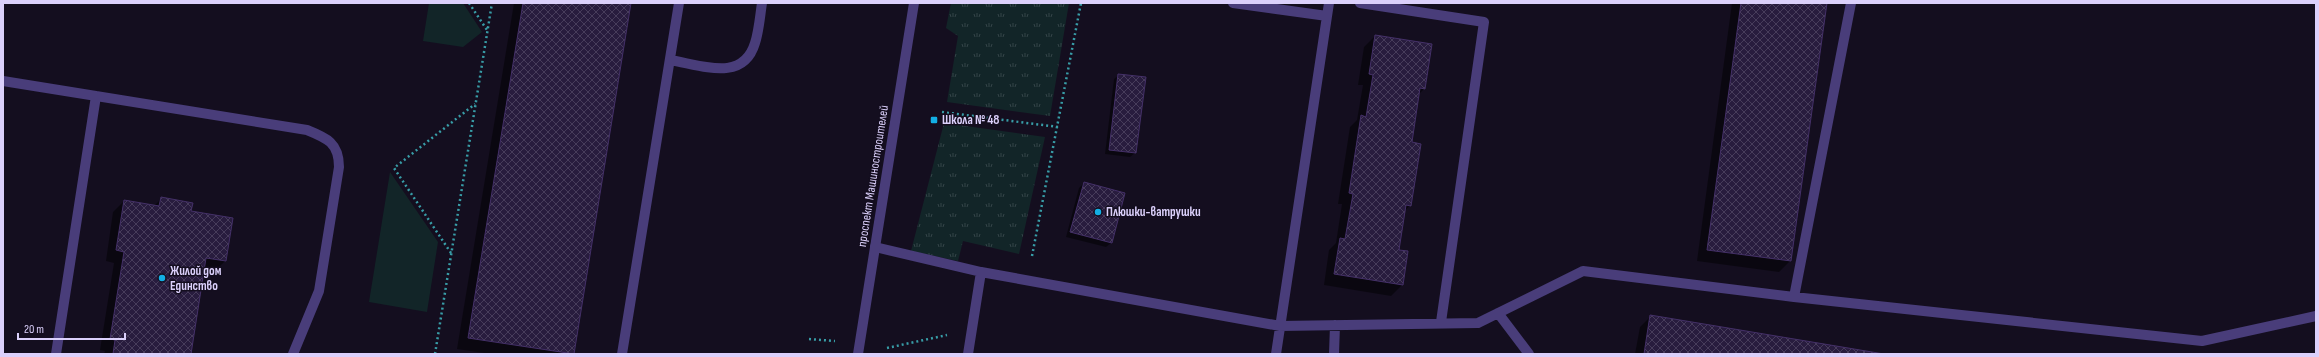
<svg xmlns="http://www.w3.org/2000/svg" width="2319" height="357" font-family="'Sofia Sans Condensed',sans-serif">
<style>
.grass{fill:url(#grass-tufts)}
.park{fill:#122528}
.shadow{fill:#0007}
.building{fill:url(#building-cross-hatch);stroke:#443068}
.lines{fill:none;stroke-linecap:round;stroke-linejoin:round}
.path{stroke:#389da7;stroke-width:2.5;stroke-dasharray:2 3;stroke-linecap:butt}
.service{stroke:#493d7a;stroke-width:10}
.tertiary{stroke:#493d7a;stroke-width:10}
.poi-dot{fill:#13afe4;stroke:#140e1f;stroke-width:1.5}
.labels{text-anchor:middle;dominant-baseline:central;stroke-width:3;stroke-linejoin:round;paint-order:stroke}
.poi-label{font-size:13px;font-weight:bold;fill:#dbd0fb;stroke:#140e1f;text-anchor:start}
.street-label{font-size:13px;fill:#dbd0fb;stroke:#140e1f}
</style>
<defs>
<pattern id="grass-tufts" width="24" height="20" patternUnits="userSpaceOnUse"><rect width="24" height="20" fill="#122528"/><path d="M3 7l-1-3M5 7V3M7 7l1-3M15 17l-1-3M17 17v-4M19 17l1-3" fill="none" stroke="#344448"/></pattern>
<pattern id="building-cross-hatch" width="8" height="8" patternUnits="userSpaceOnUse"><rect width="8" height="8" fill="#281c3e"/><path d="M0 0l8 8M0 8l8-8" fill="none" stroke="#473c5b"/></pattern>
</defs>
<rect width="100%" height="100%" fill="#140e1f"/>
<path class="grass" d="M 951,3 L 1069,3 L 1050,116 L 947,102 L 958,36 L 946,28 Z
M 944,123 L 1045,137 L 1019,254 L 963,241 L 958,261 L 911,251 Z"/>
<path class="park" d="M 429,3 L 463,3 L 482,32 L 463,47 L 423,41 Z
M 390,172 L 438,242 L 427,312 L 369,302 Z"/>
<path class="shadow" d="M 514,3 L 630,3 L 573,354 L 491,354 L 457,349 Z
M 1732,3 L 1825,3 L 1790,261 L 1779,272 L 1697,261 Z
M 1375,36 L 1424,89 L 1418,95 L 1410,143 L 1410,205 L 1404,212 L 1398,251 L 1402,285 L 1391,296 L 1324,285 L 1329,250 L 1336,243 L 1342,204 L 1338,204 L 1350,127 L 1357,120 L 1363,85 L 1358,85 L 1364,47 Z
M 1119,75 L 1135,153 L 1130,157 L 1105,154 L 1114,79 Z
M 1084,183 L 1111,243 L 1106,247 L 1066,237 L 1079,188 Z
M 161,199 L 190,211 L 225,261 L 214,272 L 203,270 L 190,354 L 104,354 L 105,351 L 100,350 L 114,263 L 106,261 L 113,212 L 124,201 L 154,206 Z
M 1651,316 L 1878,354 L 1635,354 L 1640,327 Z"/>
<path class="building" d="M 523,3 L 631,3 L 574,354 L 468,338 Z
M 1741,3 L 1827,3 L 1791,261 L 1707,250 Z
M 1375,35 L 1432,44 L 1425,89 L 1420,88 L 1412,142 L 1421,144 L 1411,206 L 1406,205 L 1399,250 L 1408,251 L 1403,285 L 1334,274 L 1340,238 L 1345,239 L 1353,194 L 1349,193 L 1361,115 L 1366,117 L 1373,75 L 1369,74 Z
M 1118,74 L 1146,77 L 1136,153 L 1109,150 Z
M 1084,182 L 1125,193 L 1112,243 L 1070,232 Z
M 161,197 L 193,203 L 191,211 L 233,218 L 226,261 L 206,258 L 191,354 L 113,354 L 115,340 L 110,339 L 124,252 L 116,250 L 124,200 L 159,206 Z
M 1650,315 L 1884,354 L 1644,354 Z"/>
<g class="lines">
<path class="path" d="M 469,3 L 487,30
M 942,112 L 1058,127
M 451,253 L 394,168 L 475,104
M 1032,256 L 1081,3
M 809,339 L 835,341
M 887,348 L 947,335
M 435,354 L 492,3"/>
<path class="service" d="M 1233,3 L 1327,16
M 1360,3 L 1484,22 L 1441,322
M 670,60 C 701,65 743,83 755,43 C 759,31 760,16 762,3
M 3,81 L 307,130 C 327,138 339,143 339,167 L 319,291 L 293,354
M 875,247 L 981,272 L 1280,326 L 1478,323 L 1583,271 L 1794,297 L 1851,3
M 1794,297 L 2202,341 L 2316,316
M 1498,313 L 1529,354
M 56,354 L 96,96
M 622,354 L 679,3
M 968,354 L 981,272
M 1276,354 L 1329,3
M 1334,354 L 1335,325"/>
<path class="tertiary" d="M 858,354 L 914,3"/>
</g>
<g class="poi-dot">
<rect x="930" y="116" width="8" height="8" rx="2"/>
<circle cx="1098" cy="212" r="4"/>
<circle cx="162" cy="278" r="4"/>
</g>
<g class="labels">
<g class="poi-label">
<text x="942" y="120">Школа № 48</text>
<text x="1106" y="212">Плюшки-ватрушки</text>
<text x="170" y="271">Жилой дом<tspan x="170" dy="15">Единство</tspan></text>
</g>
<g class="street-label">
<text transform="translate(873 176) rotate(-81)">проспект Машиностроителей</text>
</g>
</g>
<rect width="2319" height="357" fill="none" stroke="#dbd0fb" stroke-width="8"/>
<path d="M18 333v6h107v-6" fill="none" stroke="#dbd0fb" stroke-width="2"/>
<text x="24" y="333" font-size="12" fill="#dbd0fb" stroke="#140e1f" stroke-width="3" paint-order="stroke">20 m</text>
</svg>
